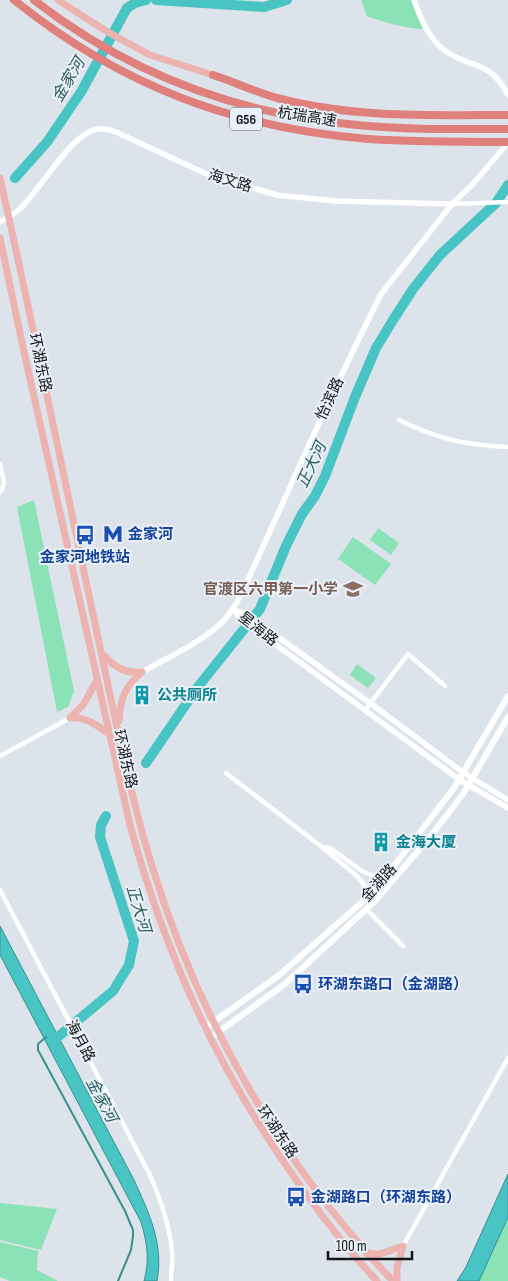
<svg xmlns="http://www.w3.org/2000/svg" width="508" height="1281" font-family="'Sofia Sans Condensed','Noto Sans SC',sans-serif">
<style>
.green{fill:#8ce2b7}
.water{fill:#48c4c5;stroke:#389091}
.lines{fill:none;stroke-linecap:round;stroke-linejoin:round}
.stream{stroke:#389091;stroke-width:2}
.river{stroke:#48c4c5;stroke-width:10}
.minor{stroke:#fff;stroke-width:4.5}
.tertiary{stroke:#fff;stroke-width:5.5}
.secondary{stroke:#fff;stroke-width:6}
.primary{stroke:#ecb3b0;stroke-width:7}
.motorway{stroke:#e0807c;stroke-width:8}
.labels{text-anchor:middle;dominant-baseline:central;stroke-width:4;stroke-linejoin:round;paint-order:stroke}
.shield{fill:#e9f0f7;stroke:#53575b;stroke-width:1}
.shield-label{font-size:14px;font-weight:bold;fill:#131518}
.street-label{font-size:15px;fill:#131518;stroke:#e9f0f7}
.transit-label{font-size:15px;font-weight:bold;fill:#164399;stroke:#e9f0f7;text-anchor:start}
.education-label{font-size:15px;font-weight:bold;fill:#785e54;stroke:#e9f0f7;text-anchor:end}
.culture-label{font-size:15px;font-weight:bold;fill:#0d838f;stroke:#e9f0f7;text-anchor:start}
.water-label{font-size:16px;font-style:italic;fill:#2a5e5e;stroke:#e9f0f7}
</style>
<rect width="100%" height="100%" fill="#dce3ea"/>
<path class="green" d="M 361,0 L 411,0 L 423,29 C 403,28 386,23 367,16 Z
M 34,500 L 74,691 L 68,707 L 57,712 L 17,507 Z
M 378,528 L 399,543 L 391,555 L 370,540 Z
M 353,537 L 391,564 L 375,585 L 338,559 Z
M 357,664 L 376,678 L 368,688 L 350,675 Z
M 0,1203 L 57,1209 L 41,1250 L 0,1240 Z
M 508,1217 L 508,1281 L 479,1281 Z
M 0,1242 L 38,1251 L 37,1270 L 58,1281 L 10,1281 L 0,1277 Z"/>
<path class="water" d="M 0,926 L 134,1180 C 149,1213 164,1244 157,1281 L 144,1281 C 150,1260 147,1242 141,1222 L 0,955 Z
M 508,1174 L 508,1217 L 479,1281 L 457,1281 L 466,1267 Z"/>
<g class="lines">
<path class="stream" d="M 46,1037 L 38,1044 L 38,1050 L 125,1211 L 133,1230 L 133,1236 L 131,1250 L 118,1281"/>
<path class="river" d="M 156,0 L 264,7 L 287,0
M 15,178 L 47,142 L 81,92 L 127,8 L 135,3 L 146,0
M 146,763 L 197,688 L 260,609 L 286,546 L 302,514 L 315,496 L 325,476 L 355,397 L 376,348 L 393,320 L 413,289 L 440,255 L 496,203 L 508,185
M 53,1041 L 113,991 L 129,965 L 134,941 L 100,837 L 101,825 L 106,816"/>
<path class="minor" d="M 452,204 L 508,202
M 399,420 C 438,439 465,445 508,447
M 0,464 L 4,482 L 2,490 L 0,492
M 366,709 L 408,654 L 445,686
M 0,756 L 70,718
M 226,773 L 322,847 L 357,876 L 371,894
M 322,847 L 330,848 L 362,871 L 383,880
M 0,890 L 150,1175 C 160,1199 169,1223 172,1250 C 173,1260 171,1271 171,1281
M 366,909 L 403,946
M 403,1246 L 508,1058"/>
<path class="tertiary" d="M 414,0 C 420,18 430,41 447,52 C 474,70 489,59 508,95
M 0,222 C 7,218 14,214 20,209 C 40,190 72,132 98,129 C 105,128 111,130 118,133 L 211,176 L 277,195 L 335,201 L 452,204
M 233,609 L 241,619 L 460,780 L 508,808
M 235,610 L 246,614 L 370,703 L 464,773 L 508,800
M 142,672 C 167,658 198,644 219,625 C 229,617 236,604 242,593 L 333,392 L 381,294 L 452,204 L 472,185 L 507,144"/>
<path class="secondary" d="M 205,1028 L 278,976 L 369,896 L 383,880 L 454,788 L 508,696
M 210,1038 L 285,984 L 375,901 L 430,837 L 463,794 L 508,717"/>
<path class="primary" d="M 58,0 L 106,31 L 150,55 L 213,75
M 0,178 C 32,320 61,463 91,605 C 110,692 126,781 152,866 C 199,1020 282,1165 393,1281
M 0,238 L 24,352 L 130,825 C 166,956 216,1066 294,1177 C 320,1214 347,1249 377,1281
M 104,655 C 113,667 127,674 142,672 C 125,687 120,698 119,721
M 97,680 L 83,705 L 70,718 C 85,716 96,725 108,733
M 367,1254 L 380,1254 L 403,1246 L 397,1267 L 397,1281"/>
<path class="motorway" d="M 14,0 C 120,85 232,128 368,139 C 414,142 461,142 508,142
M 34,0 C 129,74 237,114 357,125 C 407,130 458,129 508,129
M 213,75 C 235,82 257,93 281,99 C 354,118 433,115 508,115"/>
</g>
<defs>
<symbol id="metro-bare" viewBox="-9 -9 18 18"><path d="M-5.5 5V-5H-3L0 0L3-5H5.5V5H3V-.5L0 4L-3-.5V5Z" fill="#1a4fb4" stroke="#e9f0f7" stroke-width="2.5" paint-order="stroke"/></symbol>
<symbol id="bus-bare" viewBox="-9 -9 18 18"><path d="M-5-6H5V4H4V6H2V4H-2V6H-4V4H-5ZM-3.5-4V0h7V-4ZM-3.5 1.2v1.5H-2V1.2ZM2 1.2v1.5H3.5V1.2Z" fill="#1a4fb4" stroke="#e9f0f7" stroke-width="2.5" paint-order="stroke"/></symbol>
<symbol id="school-bare" viewBox="-9 -9 18 18"><path d="M0-5L7-2L0 1L-7-2ZM-4 1L0 2.5L4 1V4Q0 6-4 4Z" fill="#8d6e63" stroke="#e9f0f7" stroke-width="2.5" paint-order="stroke"/></symbol>
<symbol id="building-bare" viewBox="-9 -9 18 18"><path d="M-4-6H4V6H1V3H-1V6H-4ZM-2.5-4.3h1.7v1.8h-1.7ZM.8-4.3h1.7v1.8H.8ZM-2.5-1h1.7V.8h-1.7ZM.8-1h1.7V.8H.8Z" fill="#0f9aa8" stroke="#e9f0f7" stroke-width="2.5" paint-order="stroke"/></symbol>
</defs>
<g fill-rule="evenodd">
<use href="#metro-bare" x="99" y="520" width="28" height="28"/>
<use href="#bus-bare" x="71" y="521" width="28" height="28"/>
<use href="#school-bare" x="339" y="575" width="28" height="28"/>
<use href="#building-bare" x="128" y="681" width="28" height="28"/>
<use href="#building-bare" x="367" y="828" width="28" height="28"/>
<use href="#bus-bare" x="289" y="970" width="28" height="28"/>
<use href="#bus-bare" x="282" y="1183" width="28" height="28"/>
</g>
<g class="labels">
<rect class="shield" x="230" y="107.5" width="32" height="23" rx="4"/>
<g class="shield-label">
<text x="246" y="119">G56</text>
</g>
<g class="street-label">
<text transform="translate(307 117) rotate(9)">杭瑞高速</text>
<text transform="translate(230 181) rotate(17)">海文路</text>
<text transform="translate(40 363) rotate(78)">环湖东路</text>
<text transform="translate(330 399) rotate(-65)">怡滨路</text>
<text transform="translate(258 629) rotate(38)">星海路</text>
<text transform="translate(125 759) rotate(77)">环湖东路</text>
<text transform="translate(379 883) rotate(-48)">金湖路</text>
<text transform="translate(80 1041) rotate(62)">海月路</text>
<text transform="translate(277 1132) rotate(56)">环湖东路</text>
</g>
<g class="transit-label">
<text x="128" y="534">金家河</text>
<text x="85" y="557" text-anchor="middle">金家河地铁站</text>
<text x="318" y="984">环湖东路口（金湖路）</text>
<text x="311" y="1197">金湖路口（环湖东路）</text>
</g>
<g class="education-label">
<text x="338" y="589">官渡区六甲第一小学</text>
</g>
<g class="culture-label">
<text x="157" y="695">公共厕所</text>
<text x="396" y="842">金海大厦</text>
</g>
<g class="water-label">
<text transform="translate(69 80) rotate(-59)">金家河</text>
<text transform="translate(312 465) rotate(-65)">正大河</text>
<text transform="translate(138 909) rotate(73)">正大河</text>
<text transform="translate(101 1100) rotate(62)">金家河</text>
</g>
</g>
<path d="M328 1251v8h84v-8" fill="none" stroke="#131518" stroke-width="2.5"/>
<text x="336" y="1251" font-size="15" fill="#131518" stroke="#e9f0f7" stroke-width="4" paint-order="stroke">100 m</text>
</svg>
